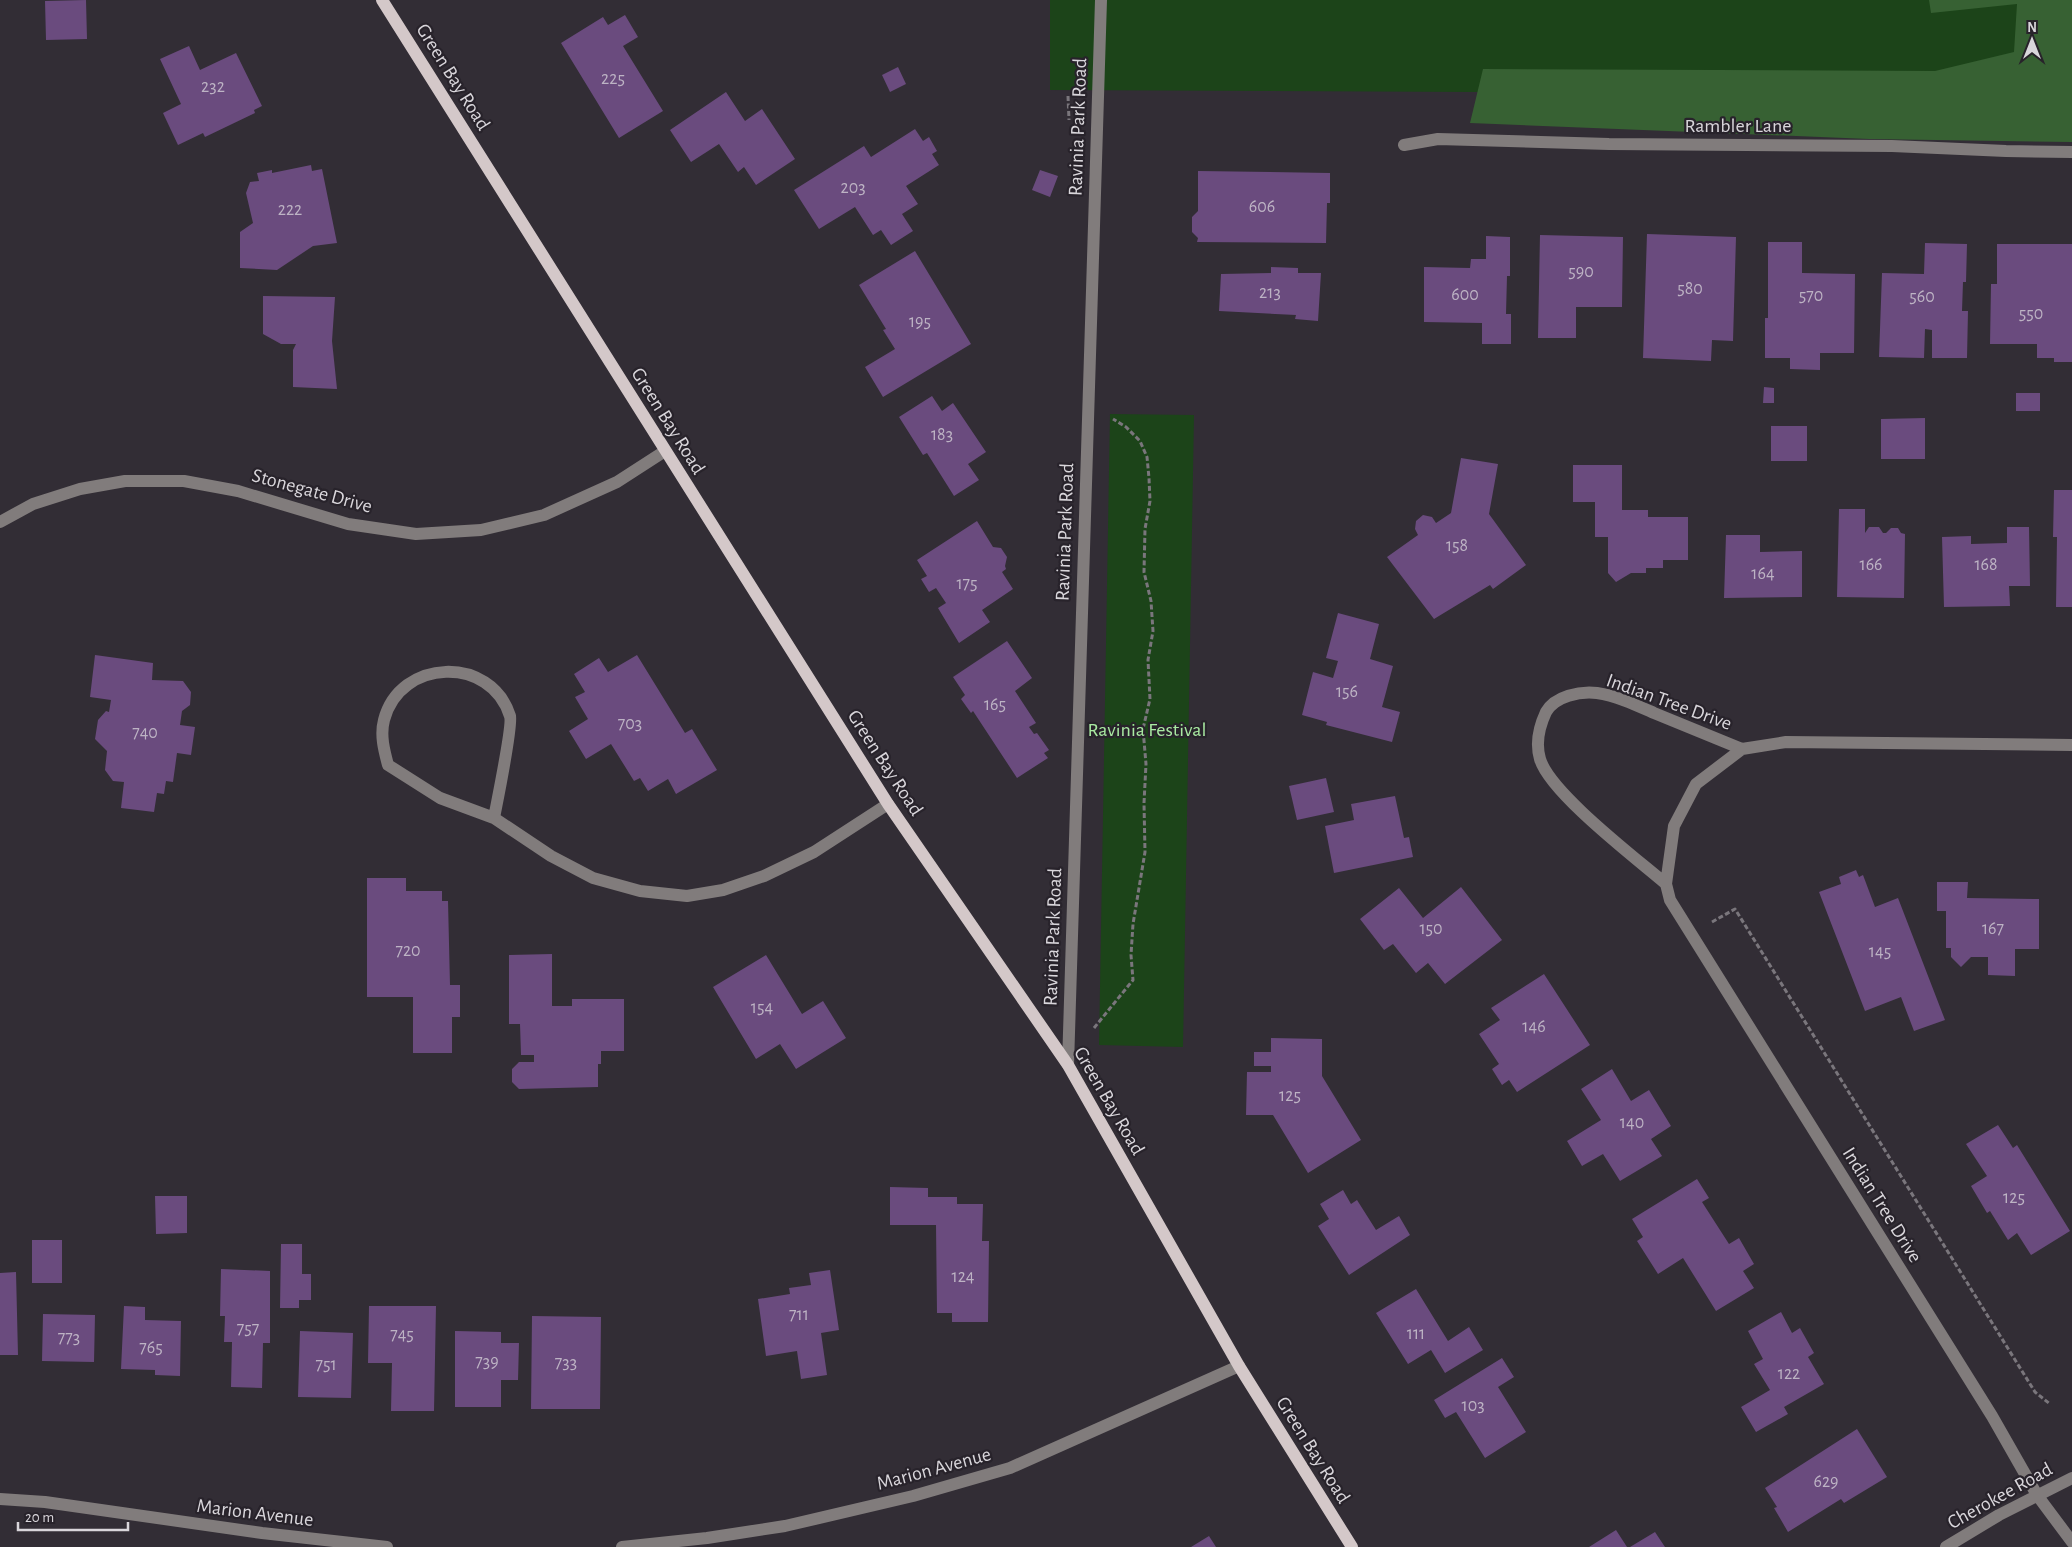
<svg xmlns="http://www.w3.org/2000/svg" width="2072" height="1547" font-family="'Alegreya Sans',sans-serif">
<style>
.green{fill:#1c4419}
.forest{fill:#376133}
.building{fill:#6a4b7e}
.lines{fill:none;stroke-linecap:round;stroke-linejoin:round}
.path{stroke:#7a767c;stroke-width:3;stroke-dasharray:5 2.5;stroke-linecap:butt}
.minor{stroke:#817c7c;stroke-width:12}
.major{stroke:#d4c8c9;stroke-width:12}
.labels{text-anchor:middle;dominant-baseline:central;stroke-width:4.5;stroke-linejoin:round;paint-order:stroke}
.number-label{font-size:18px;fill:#bdb3c4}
.street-label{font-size:20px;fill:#d9d6db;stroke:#28232b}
.park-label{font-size:20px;fill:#a9eaa2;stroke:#28232b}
</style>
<rect width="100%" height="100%" fill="#322d35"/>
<path class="green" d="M 1050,0 L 2072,0 L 2072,95 L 1050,90 Z
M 1110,414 L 1194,415 L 1183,1047 L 1099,1045 Z"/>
<path class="forest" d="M 1929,0 L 2072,0 L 2072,142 L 1869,139 L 1470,123 L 1483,69 L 1935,71 L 2014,52 L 2017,4 L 1931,13 Z"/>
<path class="building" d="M 86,0 L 87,39 L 46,40 L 45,1 Z
M 625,15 L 638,37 L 623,46 L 663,111 L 619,138 L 561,43 L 603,17 L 608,25 Z
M 189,46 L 200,70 L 236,53 L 262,106 L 254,110 L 255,113 L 205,137 L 203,133 L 178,145 L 163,113 L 181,104 L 160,59 Z
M 898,67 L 906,84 L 890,92 L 882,75 Z
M 726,92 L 745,121 L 762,109 L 795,159 L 756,185 L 744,167 L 738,172 L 719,144 L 691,162 L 670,130 Z
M 915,129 L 923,141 L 929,137 L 937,151 L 932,154 L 939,165 L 906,186 L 918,204 L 902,214 L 913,231 L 891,245 L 881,230 L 873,235 L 855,207 L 819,229 L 794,190 L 864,146 L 871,157 Z
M 311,165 L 312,171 L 322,169 L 337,243 L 313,246 L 277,270 L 240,268 L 240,232 L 253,223 L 246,193 L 250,182 L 259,181 L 257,173 L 272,170 L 272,173 Z
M 1040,170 L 1058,176 L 1050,197 L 1032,190 Z
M 1198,171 L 1330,173 L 1330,203 L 1327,203 L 1326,243 L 1197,242 L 1198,238 L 1192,232 L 1192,217 L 1198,211 Z
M 1647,234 L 1736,237 L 1733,341 L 1712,340 L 1711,361 L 1643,358 Z
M 1540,235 L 1623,237 L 1622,307 L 1576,307 L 1576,338 L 1538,338 Z
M 1486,236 L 1510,237 L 1510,276 L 1507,276 L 1506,314 L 1511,314 L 1511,344 L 1482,344 L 1482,323 L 1424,322 L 1424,267 L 1470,268 L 1471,259 L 1486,259 Z
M 1768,242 L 1802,242 L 1802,273 L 1855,274 L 1854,353 L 1820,353 L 1820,370 L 1790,369 L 1790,358 L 1765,358 L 1765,318 L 1768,318 Z
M 1925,243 L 1967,244 L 1966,282 L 1963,282 L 1962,311 L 1968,311 L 1967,358 L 1932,358 L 1932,330 L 1925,329 L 1924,358 L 1879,357 L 1882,273 L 1924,274 Z
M 1997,244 L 2072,244 L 2072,362 L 2054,362 L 2054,358 L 2037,358 L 2037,344 L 1990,344 L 1991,284 L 1997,284 Z
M 915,251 L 971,344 L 883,397 L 865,367 L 895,349 L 883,330 L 886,329 L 859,285 Z
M 1271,267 L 1298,268 L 1298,273 L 1321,273 L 1318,321 L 1295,319 L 1296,315 L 1219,311 L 1221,274 L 1271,273 Z
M 263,296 L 335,297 L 332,341 L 337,389 L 293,387 L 293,350 L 296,344 L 281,344 L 263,334 Z
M 1764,387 L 1774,388 L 1774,403 L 1763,403 Z
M 2016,393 L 2040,393 L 2040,411 L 2016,411 Z
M 932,396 L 942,411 L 953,403 L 986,452 L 968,464 L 979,480 L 954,496 L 927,453 L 923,455 L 899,417 Z
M 1925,418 L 1925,459 L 1881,459 L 1881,419 Z
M 1771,426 L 1807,426 L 1807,461 L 1771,461 Z
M 1461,458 L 1498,464 L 1489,514 L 1526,565 L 1493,589 L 1490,585 L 1434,619 L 1387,557 L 1418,535 L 1415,529 L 1416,521 L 1423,515 L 1432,517 L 1436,523 L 1451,513 Z
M 1573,465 L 1622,465 L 1622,510 L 1648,510 L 1648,517 L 1688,517 L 1688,560 L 1663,560 L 1663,568 L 1646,568 L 1646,573 L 1631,573 L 1616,582 L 1608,573 L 1608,537 L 1595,537 L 1595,502 L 1573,502 Z
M 2054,490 L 2072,490 L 2072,607 L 2056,607 L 2057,537 L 2053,537 Z
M 1839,509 L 1865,509 L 1865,533 L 1869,527 L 1879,527 L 1883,533 L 1886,533 L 1891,528 L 1898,528 L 1901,533 L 1905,534 L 1904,598 L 1837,597 Z
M 977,521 L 993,547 L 1001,548 L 1007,557 L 1005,566 L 1006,569 L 1002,572 L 1013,589 L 982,610 L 990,622 L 959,643 L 938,608 L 946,603 L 936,588 L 929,592 L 921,579 L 927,576 L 917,560 Z
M 2007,527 L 2029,527 L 2030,586 L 2009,586 L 2010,606 L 1944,607 L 1942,537 L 1971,536 L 1971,544 L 2007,543 Z
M 1726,535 L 1760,535 L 1760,552 L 1802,551 L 1802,597 L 1724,598 Z
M 1338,613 L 1379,624 L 1370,659 L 1393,666 L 1382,707 L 1400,712 L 1392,742 L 1326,725 L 1327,722 L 1302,715 L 1313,672 L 1333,678 L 1338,661 L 1326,658 Z
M 1007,641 L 1032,678 L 1015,691 L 1036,723 L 1029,727 L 1034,734 L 1037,733 L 1049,750 L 1044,753 L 1048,758 L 1017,778 L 973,711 L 971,713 L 961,699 L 965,695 L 953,677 Z
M 95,655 L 153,663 L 152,680 L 183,681 L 191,692 L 190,705 L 182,711 L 180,725 L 195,727 L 191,755 L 177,753 L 173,782 L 166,781 L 164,794 L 157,793 L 154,812 L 121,808 L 124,782 L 113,781 L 105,770 L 107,751 L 95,739 L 98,720 L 106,711 L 109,712 L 111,700 L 90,697 Z
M 637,655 L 685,733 L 692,729 L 717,770 L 676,794 L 668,779 L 648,791 L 640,778 L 634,781 L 611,744 L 586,759 L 569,731 L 588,719 L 575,697 L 585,692 L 574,674 L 599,658 L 608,672 Z
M 1326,778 L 1334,812 L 1297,820 L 1289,786 Z
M 1395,796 L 1404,838 L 1409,837 L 1413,857 L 1334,873 L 1325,826 L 1354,820 L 1351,804 Z
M 1856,870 L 1859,877 L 1863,875 L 1875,907 L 1898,898 L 1945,1020 L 1914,1031 L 1901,997 L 1865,1011 L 1819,892 L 1841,884 L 1839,877 Z
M 367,878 L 406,878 L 406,891 L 442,891 L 442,901 L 448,901 L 450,985 L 460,985 L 460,1017 L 452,1017 L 452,1053 L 413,1053 L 413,997 L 367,997 Z
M 1937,882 L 1968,882 L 1967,898 L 2039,899 L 2039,949 L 2015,949 L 2015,976 L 1988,975 L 1988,957 L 1971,957 L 1961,967 L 1951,957 L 1951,948 L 1946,948 L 1946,911 L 1937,911 Z
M 1461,887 L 1502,940 L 1445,984 L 1428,963 L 1416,973 L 1393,944 L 1384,950 L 1360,919 L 1399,888 L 1423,918 Z
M 552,954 L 552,1006 L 572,1006 L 572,999 L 624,999 L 624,1051 L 601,1051 L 601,1064 L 598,1064 L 598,1087 L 519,1089 L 512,1082 L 512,1069 L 519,1062 L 534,1062 L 534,1055 L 521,1055 L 520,1024 L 509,1024 L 509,955 Z
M 766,955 L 802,1014 L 823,1001 L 846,1038 L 796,1069 L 780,1044 L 756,1059 L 713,987 Z
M 1544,974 L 1590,1045 L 1517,1092 L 1509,1080 L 1502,1085 L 1492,1069 L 1499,1064 L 1479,1034 L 1500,1020 L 1491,1008 Z
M 1271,1038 L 1322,1039 L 1322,1076 L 1361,1140 L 1308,1173 L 1273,1115 L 1246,1115 L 1247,1072 L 1271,1072 L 1271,1066 L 1254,1066 L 1254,1052 L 1271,1052 Z
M 1612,1069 L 1631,1101 L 1649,1090 L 1671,1126 L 1651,1139 L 1662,1156 L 1620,1181 L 1603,1154 L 1582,1166 L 1567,1141 L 1601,1120 L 1581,1089 Z
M 1998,1125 L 2013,1148 L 2017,1145 L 2070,1231 L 2031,1255 L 2017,1233 L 2008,1240 L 1990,1211 L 1987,1213 L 1971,1186 L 1987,1176 L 1966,1144 Z
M 1697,1179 L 1709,1198 L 1702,1202 L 1729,1244 L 1739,1238 L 1754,1264 L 1743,1271 L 1754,1288 L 1716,1311 L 1683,1258 L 1658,1274 L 1637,1241 L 1643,1237 L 1632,1219 Z
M 890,1187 L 928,1188 L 928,1197 L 957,1197 L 957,1204 L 983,1204 L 982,1241 L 989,1241 L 988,1322 L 952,1322 L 952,1313 L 937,1313 L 936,1225 L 890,1225 Z
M 1343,1190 L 1351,1204 L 1357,1200 L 1376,1230 L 1399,1216 L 1410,1235 L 1349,1275 L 1318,1226 L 1329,1219 L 1320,1204 Z
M 155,1196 L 187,1196 L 187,1233 L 156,1234 Z
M 32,1240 L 62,1240 L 62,1283 L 32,1283 Z
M 281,1244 L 302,1244 L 302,1274 L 311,1274 L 311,1300 L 299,1300 L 299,1308 L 280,1308 Z
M 221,1269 L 270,1271 L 270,1343 L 263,1343 L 262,1388 L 231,1387 L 232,1342 L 224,1342 L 225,1316 L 220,1316 Z
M 830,1270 L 839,1330 L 821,1333 L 827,1375 L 801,1379 L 797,1351 L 766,1356 L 758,1299 L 790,1294 L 789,1288 L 811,1285 L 809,1273 Z
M 16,1272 L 18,1355 L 0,1355 L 0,1273 Z
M 1416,1289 L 1448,1341 L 1469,1327 L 1483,1350 L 1445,1373 L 1431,1350 L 1408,1364 L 1376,1313 Z
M 124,1306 L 145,1307 L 145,1320 L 181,1321 L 180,1376 L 155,1375 L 155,1370 L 121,1369 Z
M 369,1306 L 436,1306 L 434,1411 L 391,1411 L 392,1363 L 368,1363 Z
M 1781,1312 L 1792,1333 L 1800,1328 L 1814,1353 L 1808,1357 L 1824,1384 L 1784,1407 L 1788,1414 L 1756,1432 L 1741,1407 L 1770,1390 L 1754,1364 L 1763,1359 L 1748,1331 Z
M 43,1314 L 95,1315 L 94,1362 L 42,1361 Z
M 532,1316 L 601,1317 L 600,1409 L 531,1409 Z
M 300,1331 L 353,1333 L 351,1398 L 298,1397 Z
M 455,1331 L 501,1332 L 501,1343 L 519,1343 L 518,1380 L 501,1380 L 501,1407 L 455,1407 Z
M 1502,1358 L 1514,1377 L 1498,1387 L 1526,1432 L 1485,1458 L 1456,1412 L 1445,1418 L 1434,1400 Z
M 1857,1429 L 1887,1477 L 1844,1503 L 1841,1499 L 1788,1532 L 1774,1508 L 1777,1507 L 1765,1488 Z
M 1616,1530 L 1627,1547 L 1589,1547 Z
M 1655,1532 L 1665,1547 L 1630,1547 Z
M 1209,1536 L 1216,1547 L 1191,1547 Z"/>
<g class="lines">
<path class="path" d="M 1068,96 L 1069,120
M 1712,922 L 1735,909 L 2035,1392 L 2050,1404
M 1094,1028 L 1133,980 L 1131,955 L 1133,924 L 1145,852 L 1144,803 L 1146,764 L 1143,729 L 1150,699 L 1148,660 L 1153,631 L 1151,601 L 1144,572 L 1145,529 L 1150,501 L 1149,478 L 1147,457 L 1140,441 L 1126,427 L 1113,419"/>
<path class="minor" d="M 1404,145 L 1438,139 L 1609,144 L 1892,146 L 2006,151 L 2072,152
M 0,522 L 33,504 L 80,489 L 125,481 L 184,481 L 238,491 L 348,524 L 416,534 L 481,530 L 544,515 L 617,482 L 665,451
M 2072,745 L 1786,742 L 1742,749 L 1696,784 L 1674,826 L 1666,884 L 1670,900 L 1992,1416 L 2037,1495 L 2072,1542
M 494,818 C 497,802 513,725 510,716 C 491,655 400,658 384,720 C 380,735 384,750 388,765 L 440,798 L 494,818 L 551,856 L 593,878 L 640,891 L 687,896 L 723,890 L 764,876 L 814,852 L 888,804
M 1666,884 C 1637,859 1550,793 1540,759 C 1535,742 1539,727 1546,712 C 1555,696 1580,691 1597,693 C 1617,696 1636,705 1654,713 C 1683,725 1713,737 1742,749
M 1068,1065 L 1101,0
M 0,1499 L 45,1502 L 262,1533 L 387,1547
M 622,1547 L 707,1538 L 785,1526 L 913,1496 L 1010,1468 L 1239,1366
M 1946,1547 L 1999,1515 L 2072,1478"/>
<path class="major" d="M 382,0 L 888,804 L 1068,1065 L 1239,1366 L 1352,1547"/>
</g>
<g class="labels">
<g class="number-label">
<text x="613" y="79">225</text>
<text x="213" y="87">232</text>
<text x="853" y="188">203</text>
<text x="1262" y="207">606</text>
<text x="290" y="210">222</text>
<text x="1581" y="272">590</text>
<text x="1690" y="289">580</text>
<text x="1270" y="293">213</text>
<text x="1465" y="295">600</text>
<text x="1811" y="296">570</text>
<text x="1922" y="297">560</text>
<text x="2031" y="314">550</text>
<text x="920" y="322">195</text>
<text x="942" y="435">183</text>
<text x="1457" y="546">158</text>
<text x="1871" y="565">166</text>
<text x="1986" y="565">168</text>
<text x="1763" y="574">164</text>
<text x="967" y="584">175</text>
<text x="1347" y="692">156</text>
<text x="995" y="705">165</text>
<text x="630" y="724">703</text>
<text x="145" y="733">740</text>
<text x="1431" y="929">150</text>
<text x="1993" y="929">167</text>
<text x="408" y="951">720</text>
<text x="1880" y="952">145</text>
<text x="762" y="1008">154</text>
<text x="1534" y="1027">146</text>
<text x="1290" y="1096">125</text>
<text x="1632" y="1123">140</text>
<text x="2014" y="1198">125</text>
<text x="963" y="1277">124</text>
<text x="799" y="1315">711</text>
<text x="248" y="1329">757</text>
<text x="1416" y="1334">111</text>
<text x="402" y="1335">745</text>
<text x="69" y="1338">773</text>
<text x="151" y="1348">765</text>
<text x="487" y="1362">739</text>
<text x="566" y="1363">733</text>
<text x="326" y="1365">751</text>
<text x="1789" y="1374">122</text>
<text x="1473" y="1406">103</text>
<text x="1826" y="1482">629</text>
</g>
<g class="street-label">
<text transform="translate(453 77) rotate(58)">Green Bay Road</text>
<text x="1738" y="126">Rambler Lane</text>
<text transform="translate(1078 127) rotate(-88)">Ravinia Park Road</text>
<text transform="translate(668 421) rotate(58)">Green Bay Road</text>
<text transform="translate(312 491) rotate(15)">Stonegate Drive</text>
<text transform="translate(1065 532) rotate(-88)">Ravinia Park Road</text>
<text transform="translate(1669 702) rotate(20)">Indian Tree Drive</text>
<text transform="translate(885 763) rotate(57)">Green Bay Road</text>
<text transform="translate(1053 937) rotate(-88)">Ravinia Park Road</text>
<text transform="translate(1109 1101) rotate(60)">Green Bay Road</text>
<text transform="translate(1882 1205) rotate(58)">Indian Tree Drive</text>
<text transform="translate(1313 1450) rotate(58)">Green Bay Road</text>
<text transform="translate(934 1469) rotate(-15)">Marion Avenue</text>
<text transform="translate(2000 1496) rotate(-29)">Cherokee Road</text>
<text transform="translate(255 1513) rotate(7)">Marion Avenue</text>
</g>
<g class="park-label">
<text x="1147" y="730">Ravinia Festival</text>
</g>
</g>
<g transform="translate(2032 40)" stroke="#28232b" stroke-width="4" paint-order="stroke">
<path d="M0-4L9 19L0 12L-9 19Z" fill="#d9d6db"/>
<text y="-8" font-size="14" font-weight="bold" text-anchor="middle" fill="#d9d6db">N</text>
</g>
<path d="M18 1522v8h110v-8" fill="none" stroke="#d9d6db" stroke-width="2.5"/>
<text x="25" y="1522" font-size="15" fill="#d9d6db" stroke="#28232b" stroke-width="4" paint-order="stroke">20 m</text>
</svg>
